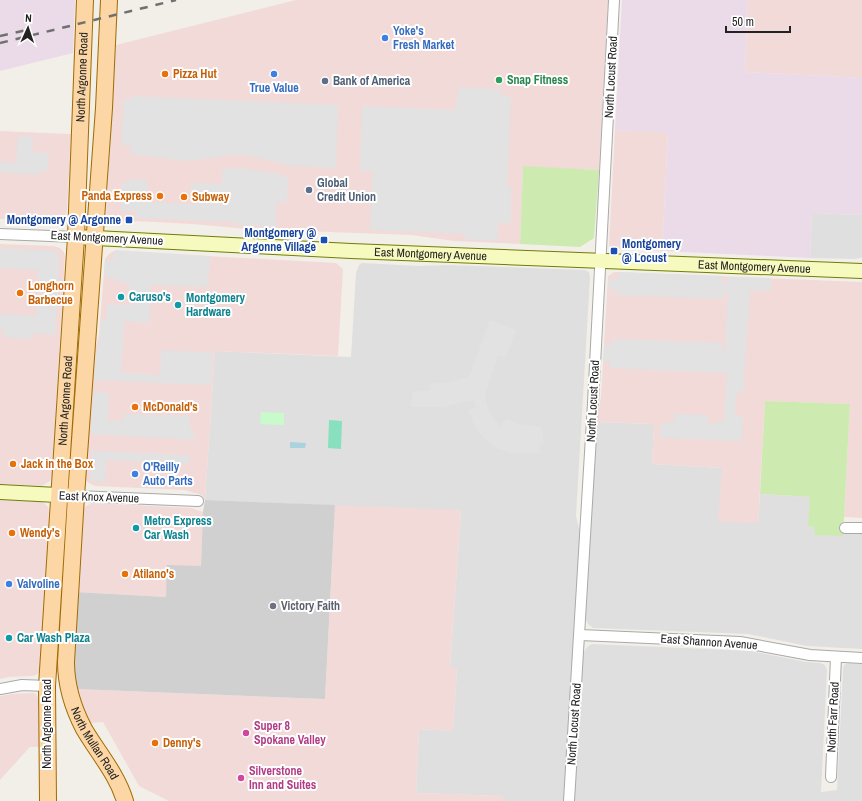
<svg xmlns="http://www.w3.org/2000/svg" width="862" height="801" font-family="'Archivo Narrow',sans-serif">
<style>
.residential{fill:#e0dfdf}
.commercial{fill:#f2dad9}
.industrial{fill:#ebdbe8}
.religious{fill:#d0d0d0}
.grass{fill:#cdebb0}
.park{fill:#c8facc}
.pitch{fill:#88e0be}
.parking{fill:#e2e2e2}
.water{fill:#aad3df}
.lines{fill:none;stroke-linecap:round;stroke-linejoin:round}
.street-casing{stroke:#a9a9a9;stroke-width:12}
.secondary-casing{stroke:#707d05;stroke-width:16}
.primary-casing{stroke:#a06b00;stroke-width:18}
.street{stroke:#fff;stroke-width:10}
.secondary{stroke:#f7fabf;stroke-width:14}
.primary{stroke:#fcd6a4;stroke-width:16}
.rail{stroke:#707070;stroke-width:2.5;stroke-dasharray:8 8;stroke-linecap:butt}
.shop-dot{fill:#3f7fe0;stroke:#fff;stroke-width:1.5}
.food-dot{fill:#e8710a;stroke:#fff;stroke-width:1.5}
.leisure-dot{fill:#2e9e5b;stroke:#fff;stroke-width:1.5}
.service-dot{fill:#5c6f8a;stroke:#fff;stroke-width:1.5}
.transit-dot{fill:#1a4fb4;stroke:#fff;stroke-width:1.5}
.culture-dot{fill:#0f9aa8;stroke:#fff;stroke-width:1.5}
.worship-dot{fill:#6b7280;stroke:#fff;stroke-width:1.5}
.hotel-dot{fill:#d1479c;stroke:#fff;stroke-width:1.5}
.labels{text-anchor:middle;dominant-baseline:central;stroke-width:4;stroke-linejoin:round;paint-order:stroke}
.shop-label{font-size:12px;font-weight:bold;fill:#366cbe;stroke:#fff;text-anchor:start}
.food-label{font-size:12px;font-weight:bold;fill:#c56008;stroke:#fff;text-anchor:start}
.street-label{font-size:12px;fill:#222;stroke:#fff}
.leisure-label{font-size:12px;font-weight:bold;fill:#27864d;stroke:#fff;text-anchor:start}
.service-label{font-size:12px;font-weight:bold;fill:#4e5e75;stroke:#fff;text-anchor:start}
.transit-label{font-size:12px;font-weight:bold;fill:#164399;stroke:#fff;text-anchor:end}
.culture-label{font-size:12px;font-weight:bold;fill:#0d838f;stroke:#fff;text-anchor:start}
.worship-label{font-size:12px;font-weight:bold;fill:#5b616d;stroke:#fff;text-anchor:start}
.hotel-label{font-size:12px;font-weight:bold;fill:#b23c85;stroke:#fff;text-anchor:start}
</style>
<rect width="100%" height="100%" fill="#f2efe9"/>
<path class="residential" d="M 812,213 L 862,215 L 862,257 L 860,258 L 854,259 L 810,258 Z
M 362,263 L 419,266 L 449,265 L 585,270 L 589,272 L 590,277 L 576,516 L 580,532 L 565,801 L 503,801 L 503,796 L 416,793 L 419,729 L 453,731 L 457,669 L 450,668 L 461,511 L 205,500 L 215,351 L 351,357 L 356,273 L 359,265 Z
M 597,422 L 654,424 L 652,464 L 722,468 L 758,523 L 760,494 L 810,497 L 809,526 L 814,527 L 843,536 L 843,532 L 862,533 L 862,649 L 807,646 L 748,634 L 593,628 L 588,624 L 585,618 Z
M 592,644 L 751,651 L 806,662 L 820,663 L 825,665 L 827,670 L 821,792 L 837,790 L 843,670 L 844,665 L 848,663 L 862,664 L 862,801 L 574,801 L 582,655 L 588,646 Z"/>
<path class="commercial" d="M 296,0 L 608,0 L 599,170 L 523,167 L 520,244 L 454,241 L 411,235 L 247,229 L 192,224 L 114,220 L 108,217 L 106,213 L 116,45 Z
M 748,0 L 862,0 L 862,78 L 745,72 Z
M 615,130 L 668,132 L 662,251 L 613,248 L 609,246 Z
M 0,131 L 71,134 L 67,210 L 66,215 L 62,219 L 58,221 L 0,219 Z
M 0,244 L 54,246 L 60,248 L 64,252 L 65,257 L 52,476 L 50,481 L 42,486 L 0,484 Z
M 114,251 L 336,263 L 343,269 L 338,356 L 215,351 L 205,500 L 203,499 L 202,495 L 184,490 L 95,486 L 87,482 L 85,476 L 94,353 L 99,336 L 105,259 L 109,254 Z
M 614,272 L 862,282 L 862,518 L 844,517 L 850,404 L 765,401 L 758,523 L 718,522 L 722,468 L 652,464 L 654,424 L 597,422 L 601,396 L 608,276 Z
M 0,499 L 39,501 L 44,503 L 48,507 L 49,512 L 40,669 L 38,674 L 33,676 L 9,677 L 0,679 Z
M 92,503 L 191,508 L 203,512 L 201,567 L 166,597 L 75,592 L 83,508 Z
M 335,505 L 461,510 L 450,667 L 457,668 L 453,731 L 419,729 L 416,793 L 504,796 L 503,801 L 169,801 L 139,786 L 103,722 L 90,723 L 81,704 L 77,689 L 325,699 Z
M 32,693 L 36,694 L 38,698 L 39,747 L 30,747 L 0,780 L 0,696 L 12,694 Z"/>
<path class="industrial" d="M 0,0 L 75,0 L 73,53 L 0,71 Z
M 622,0 L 748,0 L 745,72 L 862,78 L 862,215 L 812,213 L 810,258 L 662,251 L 668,133 L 615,130 Z"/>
<path class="religious" d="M 205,500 L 335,505 L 325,699 L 77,689 L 73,660 L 75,592 L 166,597 L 167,565 L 201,566 L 203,512 Z"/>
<path class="grass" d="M 523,166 L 599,170 L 594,238 L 580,247 L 520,244 Z
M 765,401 L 850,404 L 843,536 L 815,535 L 814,527 L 808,526 L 810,497 L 760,494 Z"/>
<path class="park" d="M 261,412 L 284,413 L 284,425 L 260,424 Z"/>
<path class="pitch" d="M 329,420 L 342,421 L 341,449 L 328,448 Z"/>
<path class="parking" d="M 459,87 L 501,89 L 501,96 L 511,96 L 507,186 L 511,187 L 511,223 L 498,223 L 497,241 L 465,239 L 465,234 L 370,230 L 373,172 L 360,171 L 362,106 L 455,110 Z
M 132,96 L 338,105 L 336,168 L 293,166 L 247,155 L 234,155 L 186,161 L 131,154 L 131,146 L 121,145 L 124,99 L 132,99 Z
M 18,136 L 33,137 L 32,152 L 49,153 L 48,171 L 39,170 L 39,175 L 0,172 L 0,162 L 16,163 Z
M 233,168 L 247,169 L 281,174 L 281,177 L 288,177 L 287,202 L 277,202 L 275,227 L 236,225 L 236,222 L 136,218 L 136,211 L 121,211 L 122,182 L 130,182 L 130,179 L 147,180 L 147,202 L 197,204 L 197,201 L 191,200 L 191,183 L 222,184 L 222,170 Z
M 0,248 L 56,251 L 59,257 L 55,335 L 34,333 L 33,339 L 3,337 L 3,330 L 0,330 L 0,314 L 36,316 L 37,305 L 40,305 L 41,282 L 38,281 L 38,270 L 0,268 Z
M 115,250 L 210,256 L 208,287 L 151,285 L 149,323 L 124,321 L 121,372 L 160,375 L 161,350 L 213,353 L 211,385 L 94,380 L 96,354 L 99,346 L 101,320 L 106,321 L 107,304 L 135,305 L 135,290 L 129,290 L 129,283 L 120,282 L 104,275 L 105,260 L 113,260 Z
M 619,272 L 723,276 L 723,284 L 727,284 L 727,277 L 771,278 L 771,291 L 750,290 L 743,393 L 736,393 L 735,415 L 743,416 L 742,441 L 660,438 L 660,425 L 674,421 L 675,414 L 708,415 L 708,423 L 716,423 L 722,421 L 724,418 L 727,373 L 610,368 L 610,362 L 603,361 L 604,345 L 612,345 L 613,339 L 722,343 L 722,350 L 725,350 L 728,293 L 724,293 L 724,299 L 615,295 L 615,289 L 608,289 L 609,279 L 618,279 Z
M 490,320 L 516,330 L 506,358 L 498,355 L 485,394 L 487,405 L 493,419 L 501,426 L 506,419 L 520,425 L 541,426 L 544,443 L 539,444 L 540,453 L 515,454 L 497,448 L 485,439 L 475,427 L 468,410 L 476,407 L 473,400 L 442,407 L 411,407 L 412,392 L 430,390 L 430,384 L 450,382 L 469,377 Z
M 93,392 L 109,393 L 108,420 L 124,420 L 124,414 L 190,416 L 189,424 L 196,440 L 91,434 Z
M 91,451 L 189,455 L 189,464 L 106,460 L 105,482 L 90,481 Z"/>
<path class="water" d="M 290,442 L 306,443 L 305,448 L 290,448 Z"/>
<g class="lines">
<defs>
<path id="street" d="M 0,234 L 76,237
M 76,496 L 198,501
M 845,528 L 862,528
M 580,635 L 740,642 L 810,655 L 862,658
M 0,689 L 22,685 L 47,686
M 831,777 L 836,657
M 569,801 L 593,403 L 614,0"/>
<g id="secondary">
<path id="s1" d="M 76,237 L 351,251 L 862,271"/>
<path d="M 0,492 L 76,496"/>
</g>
<g id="primary">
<path id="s2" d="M 109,0 L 104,108 L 76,496 L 66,662 C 66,685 73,708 84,729 C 98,753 117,774 125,801"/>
<path id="s3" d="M 48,801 L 47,686 L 76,237 L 85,0"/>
</g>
</defs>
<use href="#street" class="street-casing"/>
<use href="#secondary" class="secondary-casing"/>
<use href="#primary" class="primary-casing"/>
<use href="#street" class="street"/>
<use href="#secondary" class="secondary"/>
<use href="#primary" class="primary"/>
<path class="rail" d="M 0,36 L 31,29
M 0,43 L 176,0"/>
</g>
<g class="shop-dot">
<circle cx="385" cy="38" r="4"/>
<circle cx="274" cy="74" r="4"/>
<circle cx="135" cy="474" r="4"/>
<circle cx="9" cy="584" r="4"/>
</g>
<g class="food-dot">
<circle cx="165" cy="74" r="4"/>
<circle cx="160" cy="196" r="4"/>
<circle cx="184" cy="197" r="4"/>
<circle cx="20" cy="293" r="4"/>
<circle cx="135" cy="407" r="4"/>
<circle cx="13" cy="464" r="4"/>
<circle cx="12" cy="533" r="4"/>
<circle cx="125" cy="574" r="4"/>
<circle cx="155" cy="743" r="4"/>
</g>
<circle class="leisure-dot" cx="499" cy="80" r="4"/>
<g class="service-dot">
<circle cx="325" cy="81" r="4"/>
<circle cx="309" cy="190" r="4"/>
</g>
<g class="transit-dot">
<rect x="125" y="216" width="8" height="8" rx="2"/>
<rect x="320" y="236" width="8" height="8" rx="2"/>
<rect x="610" y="247" width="8" height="8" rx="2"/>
</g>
<g class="culture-dot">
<circle cx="121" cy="297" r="4"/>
<circle cx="178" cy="305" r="4"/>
<circle cx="136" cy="528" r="4"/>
<circle cx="9" cy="638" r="4"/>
</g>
<circle class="worship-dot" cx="273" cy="606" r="4"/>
<g class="hotel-dot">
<circle cx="246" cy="733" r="4"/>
<circle cx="241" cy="778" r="4"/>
</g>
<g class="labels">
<g class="shop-label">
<text x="393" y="31">Yoke's<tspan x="393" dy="14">Fresh Market</tspan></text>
<text x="274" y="88" text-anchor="middle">True Value</text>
<text x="143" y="467">O'Reilly<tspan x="143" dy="14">Auto Parts</tspan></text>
<text x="17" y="584">Valvoline</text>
</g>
<g class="food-label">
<text x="173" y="74">Pizza Hut</text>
<text x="152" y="196" text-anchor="end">Panda Express</text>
<text x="192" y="197">Subway</text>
<text x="28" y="286">Longhorn<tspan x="28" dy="14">Barbecue</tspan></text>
<text x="143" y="407">McDonald's</text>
<text x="21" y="464">Jack in the Box</text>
<text x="20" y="533">Wendy's</text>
<text x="133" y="574">Atilano's</text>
<text x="163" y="743">Denny's</text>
</g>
<g class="street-label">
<text stroke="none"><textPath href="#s3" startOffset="725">North Argonne Road</textPath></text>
<text transform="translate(611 77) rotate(-87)">North Locust Road</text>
<text transform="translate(107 238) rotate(3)">East Montgomery Avenue</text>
<text stroke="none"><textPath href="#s1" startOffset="355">East Montgomery Avenue</textPath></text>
<text stroke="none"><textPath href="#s1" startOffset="679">East Montgomery Avenue</textPath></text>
<text stroke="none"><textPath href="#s3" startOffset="401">North Argonne Road</textPath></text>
<text transform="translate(593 401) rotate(-87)">North Locust Road</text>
<text transform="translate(99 497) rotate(2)">East Knox Avenue</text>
<text transform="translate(709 642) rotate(4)">East Shannon Avenue</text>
<text transform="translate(833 717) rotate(-87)">North Farr Road</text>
<text transform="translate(47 724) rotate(-90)">North Argonne Road</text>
<text transform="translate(574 724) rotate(-86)">North Locust Road</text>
<text stroke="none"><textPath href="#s2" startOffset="751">North Mullan Road</textPath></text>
</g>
<g class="leisure-label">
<text x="507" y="80">Snap Fitness</text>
</g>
<g class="service-label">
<text x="333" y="81">Bank of America</text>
<text x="317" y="183">Global<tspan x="317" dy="14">Credit Union</tspan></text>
</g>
<g class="transit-label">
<text x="121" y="220">Montgomery @ Argonne</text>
<text x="316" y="233">Montgomery @<tspan x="316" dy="14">Argonne Village</tspan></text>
<text x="622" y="244" text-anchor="start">Montgomery<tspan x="622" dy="14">@ Locust</tspan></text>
</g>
<g class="culture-label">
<text x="129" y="297">Caruso's</text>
<text x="186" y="298">Montgomery<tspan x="186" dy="14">Hardware</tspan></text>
<text x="144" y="521">Metro Express<tspan x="144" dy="14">Car Wash</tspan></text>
<text x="17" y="638">Car Wash Plaza</text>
</g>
<g class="worship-label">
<text x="281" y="606">Victory Faith</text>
</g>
<g class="hotel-label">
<text x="254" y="726">Super 8<tspan x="254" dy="14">Spokane Valley</tspan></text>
<text x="249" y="771">Silverstone<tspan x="249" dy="14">Inn and Suites</tspan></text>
</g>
</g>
<g transform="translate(28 28) rotate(3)" stroke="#ffffff" stroke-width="3" paint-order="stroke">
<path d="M0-3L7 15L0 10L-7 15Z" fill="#222222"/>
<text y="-6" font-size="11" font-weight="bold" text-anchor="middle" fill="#222222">N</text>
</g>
<path d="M726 26v6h64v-6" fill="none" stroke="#222222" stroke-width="2"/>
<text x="732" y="26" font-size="12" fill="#222222" stroke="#ffffff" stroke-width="3" paint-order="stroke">50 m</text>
</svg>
